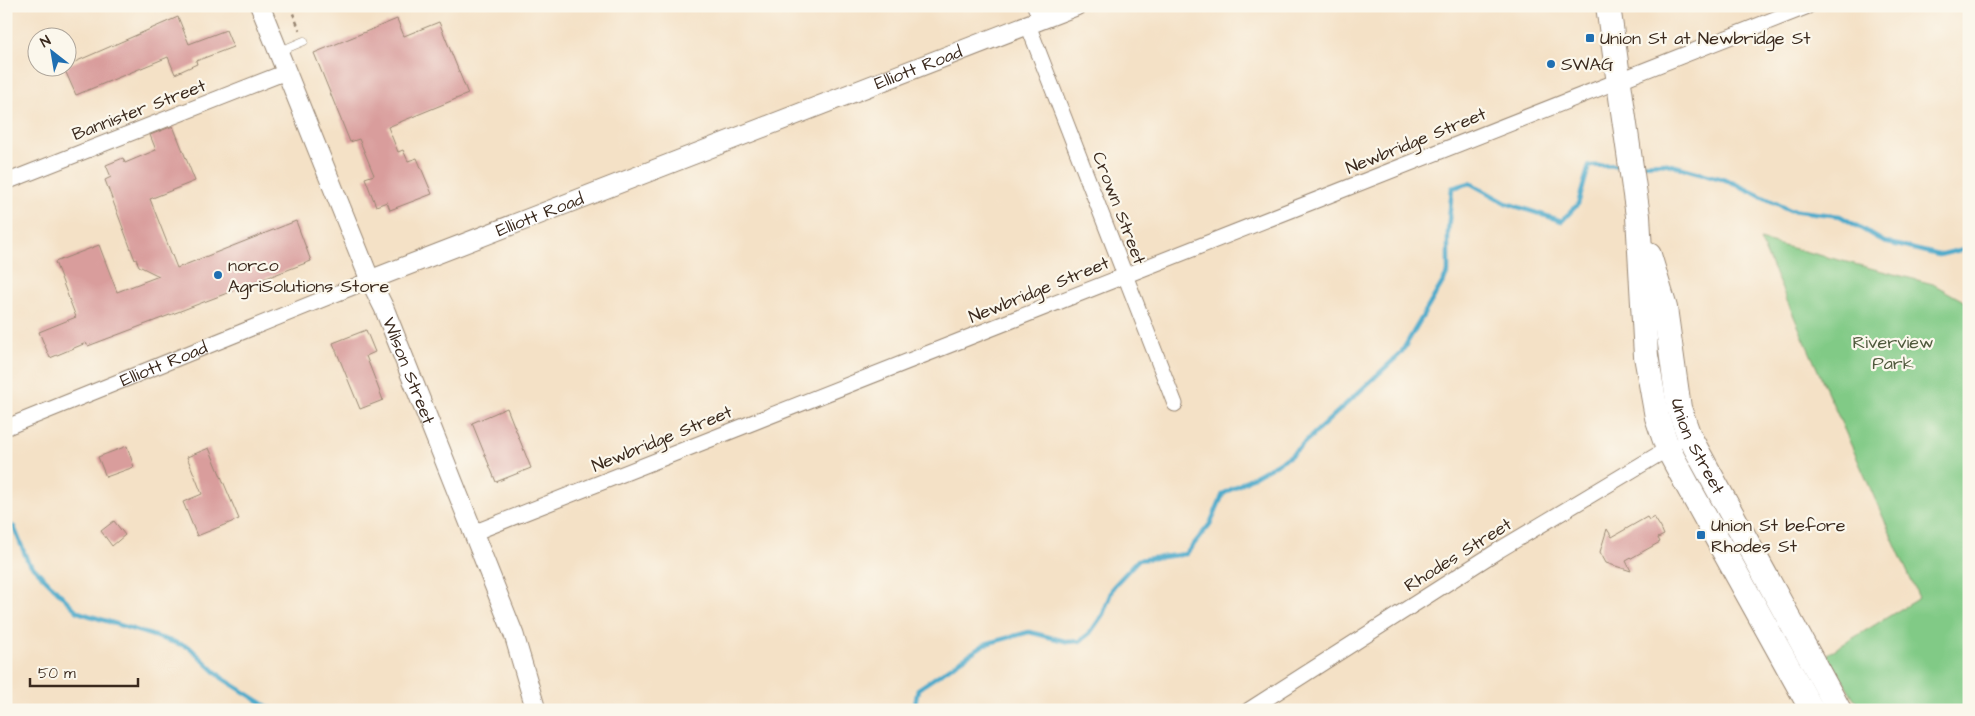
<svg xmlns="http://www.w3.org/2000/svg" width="1975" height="716" font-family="'Architects Daughter',sans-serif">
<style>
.green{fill:#81ca86;stroke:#5e7a52}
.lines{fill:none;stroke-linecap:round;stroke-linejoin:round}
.stream{stroke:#4daacb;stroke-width:4.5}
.building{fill:#d99d9c}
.service-casing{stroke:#988672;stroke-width:9}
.minor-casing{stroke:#988672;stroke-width:17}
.tertiary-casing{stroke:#988672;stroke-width:21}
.primary-casing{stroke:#988672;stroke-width:26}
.path{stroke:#988672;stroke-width:2.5;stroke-dasharray:4 4;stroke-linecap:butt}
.service{stroke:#fff;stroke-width:8}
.minor{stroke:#fff;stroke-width:15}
.tertiary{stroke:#fff;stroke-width:19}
.primary{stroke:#fff;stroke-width:24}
.poi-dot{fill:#1f6fb2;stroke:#fbf7ec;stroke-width:2}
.labels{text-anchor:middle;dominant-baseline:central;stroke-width:4.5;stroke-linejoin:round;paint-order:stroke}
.poi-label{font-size:18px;fill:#3b2a1e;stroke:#fbf7ec;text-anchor:start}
.street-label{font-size:18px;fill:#3b2a1e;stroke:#fbf7ec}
.park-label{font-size:18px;fill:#505a3d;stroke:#fbf7ec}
</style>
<rect width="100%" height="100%" fill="#fbf7ec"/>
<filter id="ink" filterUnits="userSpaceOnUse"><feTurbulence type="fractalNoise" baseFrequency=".02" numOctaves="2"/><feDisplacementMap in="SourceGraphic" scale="10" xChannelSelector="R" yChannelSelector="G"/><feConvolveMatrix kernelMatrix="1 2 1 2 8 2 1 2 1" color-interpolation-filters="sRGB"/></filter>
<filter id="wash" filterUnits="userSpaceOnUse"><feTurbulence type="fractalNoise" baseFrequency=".0096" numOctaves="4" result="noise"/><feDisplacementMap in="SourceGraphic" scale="20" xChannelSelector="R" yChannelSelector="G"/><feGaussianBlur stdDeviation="1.12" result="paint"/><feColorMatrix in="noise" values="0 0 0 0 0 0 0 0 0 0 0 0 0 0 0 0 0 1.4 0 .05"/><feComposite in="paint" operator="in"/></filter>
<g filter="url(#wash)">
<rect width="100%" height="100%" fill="#f4e1c6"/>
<path class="green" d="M 1760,240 L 1933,284 L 1969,304 L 1969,710 L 1861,710 L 1827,654 L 1919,598 Z"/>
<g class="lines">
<path class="stream" d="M 1637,164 L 1664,163 L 1729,181 L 1790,210 L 1840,216 L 1884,242 L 1939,255 L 1964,249 L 1969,254
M 6,523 L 14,527 L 28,562 L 78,612 L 189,647 L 222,678 L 273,710
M 914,710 L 918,689 L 985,644 L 1029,632 L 1069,642 L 1080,641 L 1090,633 L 1103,614 L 1113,587 L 1138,560 L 1186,554 L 1210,524 L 1223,494 L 1290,456 L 1401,353 L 1448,273 L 1448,231 L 1452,188 L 1470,183 L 1506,203 L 1562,221 L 1578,204 L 1589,166 L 1624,165"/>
</g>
<g id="blocks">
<path class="building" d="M 178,17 L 189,44 L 226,30 L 233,47 L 196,61 L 197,64 L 175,74 L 168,57 L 76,95 L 64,68 L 68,68 L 68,65 Z
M 397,19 L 404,36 L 439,22 L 468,94 L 388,127 L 398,152 L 403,150 L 408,161 L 417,158 L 432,194 L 390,210 L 387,202 L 376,206 L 365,178 L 374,175 L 359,139 L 350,142 L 314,53 Z
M 173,126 L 195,181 L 150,199 L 177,268 L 296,221 L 311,261 L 141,326 L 88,346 L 86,343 L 50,358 L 39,332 L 76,317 L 55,262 L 99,245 L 117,292 L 159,276 L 139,266 L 136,259 L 135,260 L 105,180 L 111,177 L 106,165 L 123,158 L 125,163 L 156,150 L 150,135 Z
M 366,330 L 375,352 L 366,356 L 383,400 L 360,409 L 333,343 Z
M 507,408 L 531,468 L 496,482 L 472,423 Z
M 127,446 L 134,467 L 106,477 L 98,457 Z
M 209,448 L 239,519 L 197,536 L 183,502 L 202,494 L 187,457 Z
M 1647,517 L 1649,520 L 1654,517 L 1661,528 L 1664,535 L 1658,538 L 1660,542 L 1626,561 L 1631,571 L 1606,563 L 1600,552 L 1607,529 L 1612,537 Z
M 114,521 L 125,535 L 112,546 L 101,531 Z"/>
</g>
</g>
<g filter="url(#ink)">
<use href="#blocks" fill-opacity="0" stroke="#988672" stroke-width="1"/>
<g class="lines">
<defs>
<path id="service" d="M 278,52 L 304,41"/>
<g id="minor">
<path d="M 1035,6 L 1041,20"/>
<path d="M 1028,25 L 1175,404"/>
<path d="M 6,182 L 286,72"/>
<path id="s1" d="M 7,427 L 370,280"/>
<path d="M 473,533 L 1808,6"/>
<path d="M 1249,710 L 1499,550 L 1674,445"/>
</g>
<g id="tertiary">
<path id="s2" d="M 260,6 L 370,280 L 384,308 L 514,635 L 536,710"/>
<path id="s3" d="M 370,280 L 1076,6"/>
</g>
<g id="primary">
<path d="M 1608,6 L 1638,216 L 1646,356 L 1657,417 L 1668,449 L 1689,488 L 1812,710"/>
<path id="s4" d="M 1649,255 L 1665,308 L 1679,408 L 1689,436 L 1839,710"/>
</g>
</defs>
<use href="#service" class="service-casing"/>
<use href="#minor" class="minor-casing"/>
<use href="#tertiary" class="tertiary-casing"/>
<use href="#primary" class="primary-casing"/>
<path class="path" d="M 290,6 L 300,31"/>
<use href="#service" class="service"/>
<use href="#minor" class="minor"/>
<use href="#tertiary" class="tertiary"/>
<use href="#primary" class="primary"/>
</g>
</g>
<g class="poi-dot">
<rect x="1585" y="33" width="10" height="10" rx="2.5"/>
<circle cx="1551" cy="64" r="5"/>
<circle cx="218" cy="275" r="5"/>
<rect x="1696" y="530" width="10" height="10" rx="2.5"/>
</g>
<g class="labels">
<g class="poi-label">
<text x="1600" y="38">Union St at Newbridge St</text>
<text x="1561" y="64">SWAG</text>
<text x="228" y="265">norco<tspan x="228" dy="21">AgriSolutions Store</tspan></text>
<text x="1711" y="525">Union St before<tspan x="1711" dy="21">Rhodes St</tspan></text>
</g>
<g class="street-label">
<text stroke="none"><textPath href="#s3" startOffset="588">Elliott Road</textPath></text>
<text transform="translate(139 110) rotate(-21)">Bannister Street</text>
<text transform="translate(1416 141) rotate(-22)">Newbridge Street</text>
<text transform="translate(1119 208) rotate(69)">Crown Street</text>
<text stroke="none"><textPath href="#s3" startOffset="182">Elliott Road</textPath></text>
<text transform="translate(1039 290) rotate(-22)">Newbridge Street</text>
<text stroke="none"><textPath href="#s1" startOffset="169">Elliott Road</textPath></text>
<text stroke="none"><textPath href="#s2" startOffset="394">Wilson Street</textPath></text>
<text transform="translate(662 439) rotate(-22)">Newbridge Street</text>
<text stroke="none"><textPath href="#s4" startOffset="199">Union Street</textPath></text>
<text transform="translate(1458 555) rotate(-32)">Rhodes Street</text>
</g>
<g class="park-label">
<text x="1893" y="342">Riverview<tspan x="1893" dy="21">Park</tspan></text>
</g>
</g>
<rect width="1975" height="716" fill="none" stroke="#fbf7ec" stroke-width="25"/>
<g transform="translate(52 52) rotate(329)"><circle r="24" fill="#fbf7ec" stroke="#aea59a"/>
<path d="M0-4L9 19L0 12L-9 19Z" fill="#1f6fb2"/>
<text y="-8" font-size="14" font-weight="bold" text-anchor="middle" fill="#3b2a1e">N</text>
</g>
<path d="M30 678v8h108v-8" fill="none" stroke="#3b2a1e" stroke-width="2.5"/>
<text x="38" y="678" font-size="15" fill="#3b2a1e" stroke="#fbf7ec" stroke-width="4" paint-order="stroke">50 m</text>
</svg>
